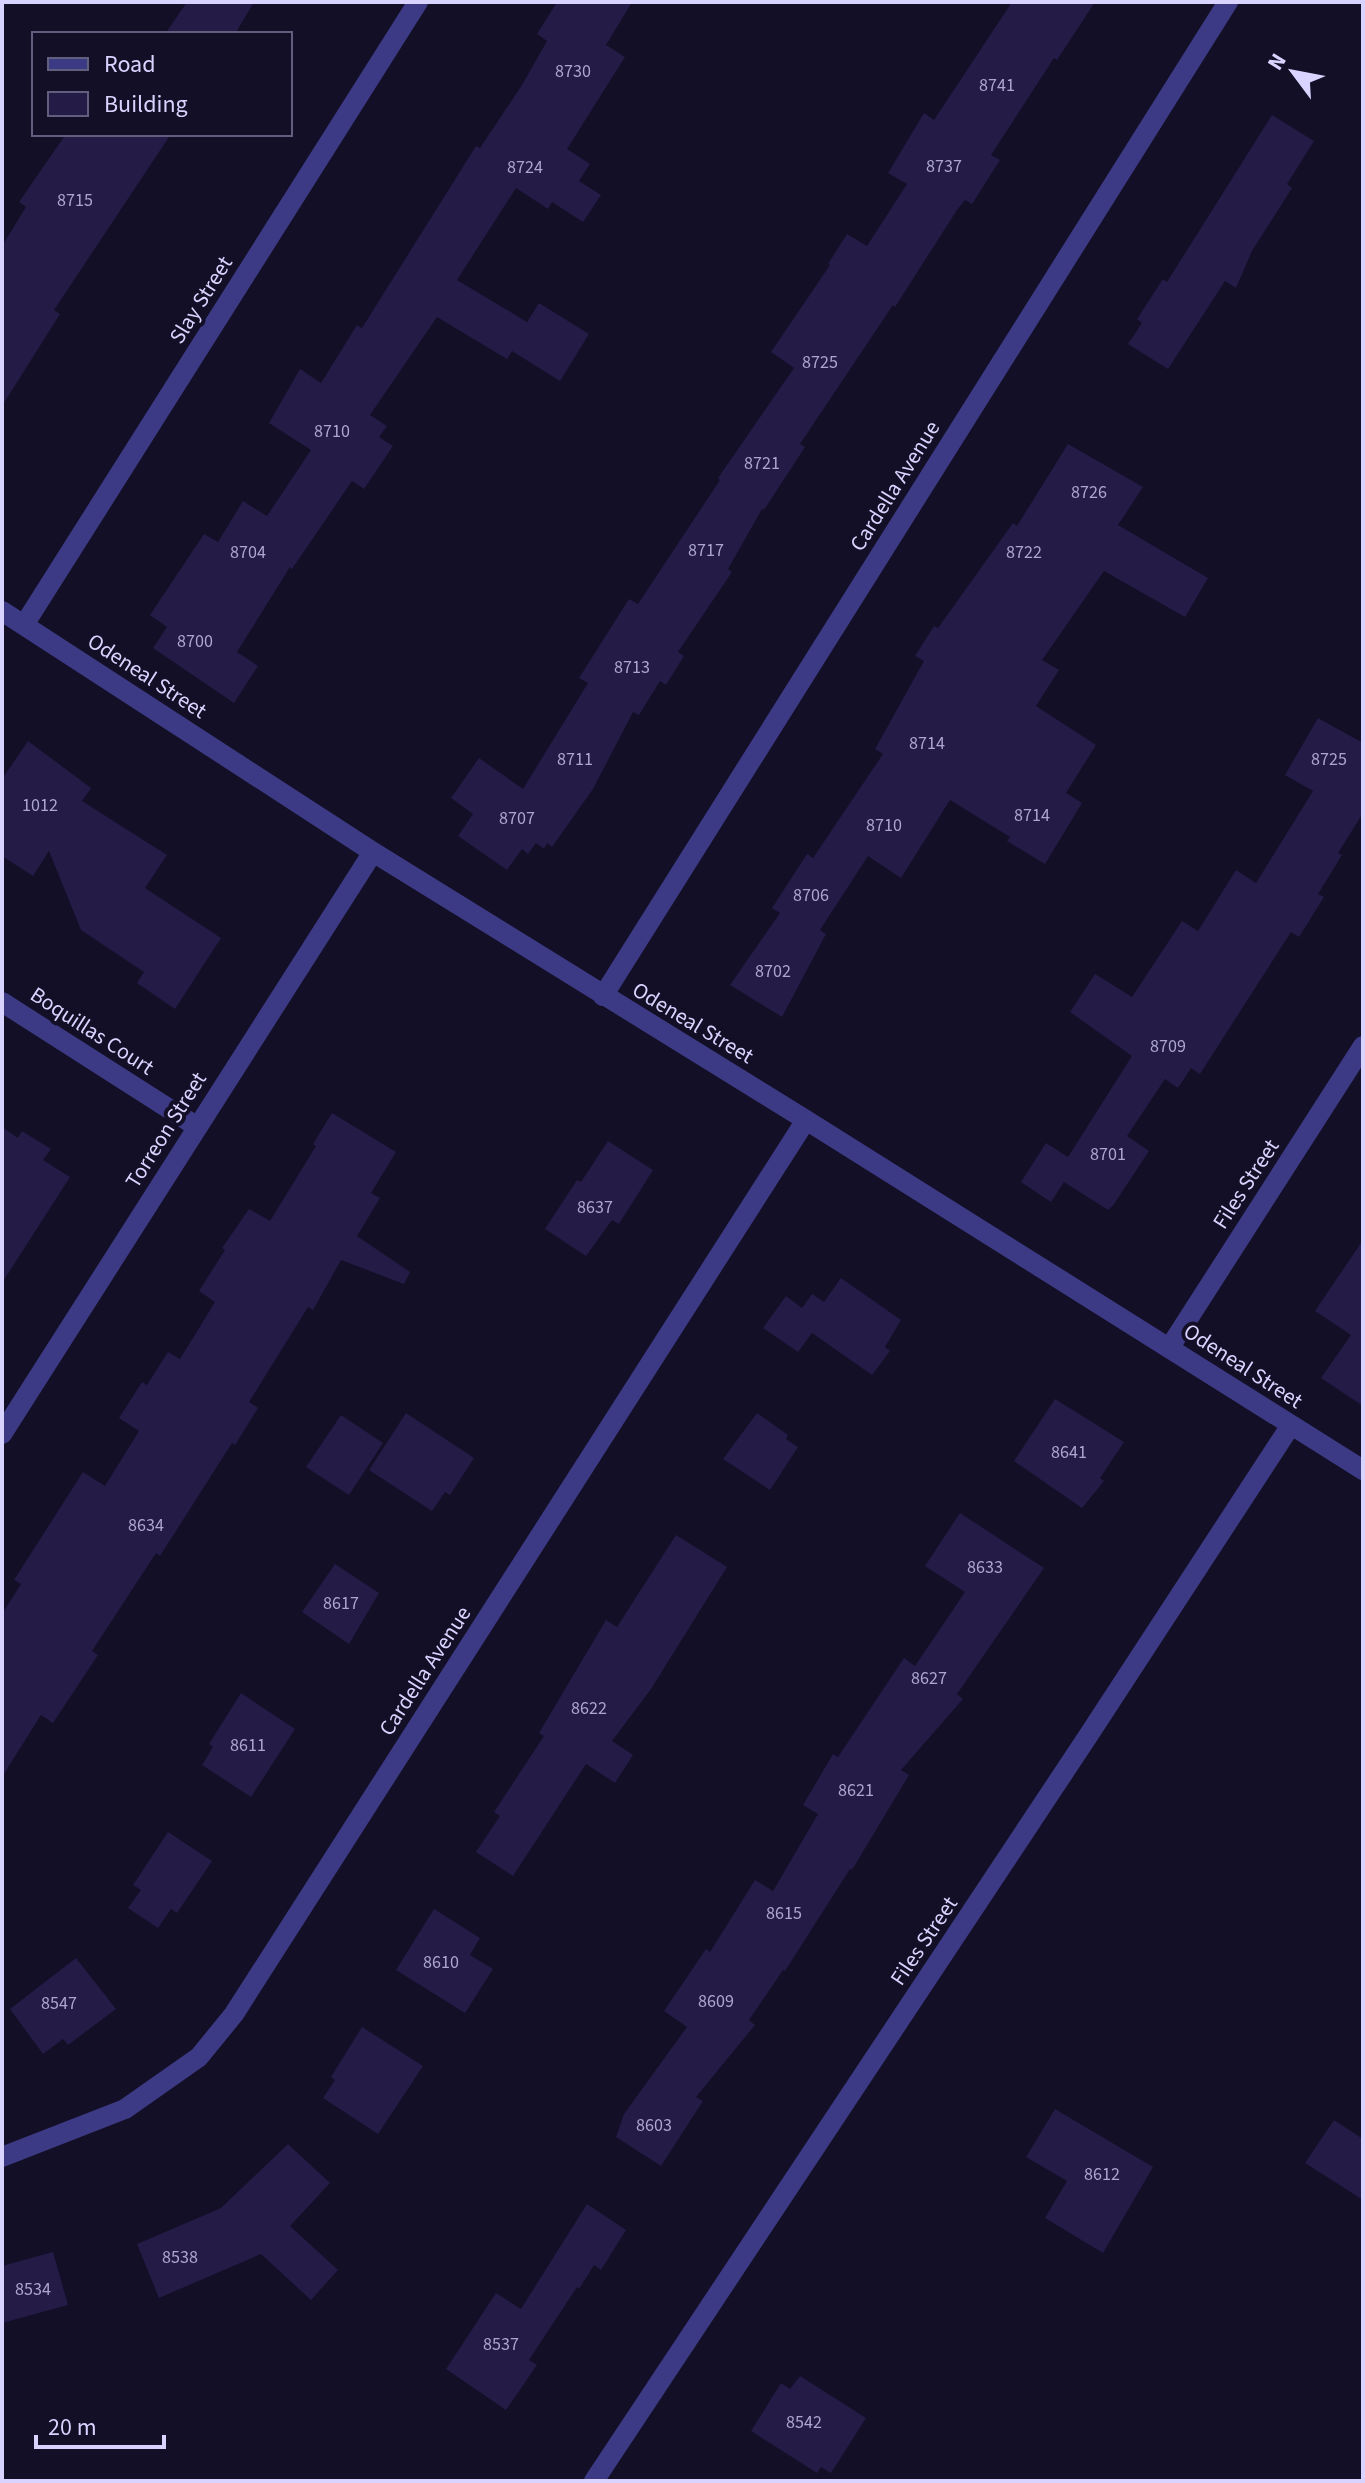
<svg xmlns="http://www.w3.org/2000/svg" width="1365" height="2483" font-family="'Source Sans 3',sans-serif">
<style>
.building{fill:#241b47}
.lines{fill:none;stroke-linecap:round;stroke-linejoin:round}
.minor{stroke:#3d3a85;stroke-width:20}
.labels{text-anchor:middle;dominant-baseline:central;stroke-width:8;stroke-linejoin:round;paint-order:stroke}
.number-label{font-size:18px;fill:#aca6d1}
.street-label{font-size:22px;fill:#d9d4ff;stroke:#130f26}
</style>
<rect width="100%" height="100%" fill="#130f26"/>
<path class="building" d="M 187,2 L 254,2 L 235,34 L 165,34 Z
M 557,2 L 632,2 L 606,45 L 625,57 L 567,149 L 590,164 L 579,181 L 601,195 L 583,222 L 552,202 L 548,209 L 516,188 L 457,280 L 527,322 L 539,303 L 589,334 L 560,381 L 512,351 L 507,359 L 437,317 L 370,415 L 387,426 L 379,437 L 393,446 L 364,489 L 352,481 L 292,569 L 290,567 L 237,652 L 258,666 L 234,703 L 153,648 L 167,627 L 150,615 L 204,534 L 218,542 L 243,501 L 267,516 L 311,450 L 269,423 L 300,369 L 321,383 L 357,325 L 362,328 L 476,146 L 480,148 L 522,85 L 547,41 L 537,34 Z
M 1012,2 L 1095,2 L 1057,60 L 1054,58 L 991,155 L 1000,160 L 972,204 L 965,200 L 957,210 L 895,307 L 893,305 L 800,444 L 805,447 L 764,510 L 762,509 L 728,569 L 732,572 L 678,652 L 684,656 L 666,685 L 660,681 L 639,715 L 633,712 L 593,789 L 552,847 L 547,843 L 544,849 L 536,843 L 528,854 L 522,849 L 507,870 L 458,836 L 473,814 L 451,798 L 479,758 L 523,789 L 588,683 L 579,678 L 629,599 L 638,604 L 720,480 L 718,478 L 794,368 L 771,352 L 830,265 L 828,264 L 847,234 L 867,246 L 907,184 L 888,173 L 924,113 L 934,120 Z
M 1272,115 L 1314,141 L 1287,184 L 1292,188 L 1252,251 L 1236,288 L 1225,281 L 1168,369 L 1128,344 L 1142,323 L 1137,319 L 1163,279 L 1167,282 Z
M 66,134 L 171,134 L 54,310 L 60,314 L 2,406 L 2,246 L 26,207 L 19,202 Z
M 1068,444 L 1143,487 L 1118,525 L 1208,578 L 1185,617 L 1104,571 L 1042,660 L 1059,670 L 1036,706 L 1096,745 L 1066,793 L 1082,803 L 1045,864 L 1007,841 L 1010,837 L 950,800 L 901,878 L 868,856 L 820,930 L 826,934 L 782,1017 L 730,985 L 780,913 L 772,908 L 807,854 L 813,858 L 883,754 L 875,749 L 924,661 L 915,656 L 934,626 L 938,628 L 1013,523 L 1017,526 Z
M 1318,718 L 1363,743 L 1363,813 L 1338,853 L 1342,855 L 1318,894 L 1324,897 L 1299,937 L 1291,932 L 1200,1074 L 1191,1068 L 1178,1088 L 1165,1079 L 1127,1136 L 1149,1151 L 1114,1204 L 1108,1210 L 1064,1182 L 1051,1202 L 1021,1182 L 1046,1143 L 1068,1157 L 1132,1056 L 1070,1012 L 1095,974 L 1132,997 L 1182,921 L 1198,931 L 1236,870 L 1256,883 L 1313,791 L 1285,775 Z
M 28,741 L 91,788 L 82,801 L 167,855 L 145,888 L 221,938 L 175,1009 L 137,983 L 144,972 L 81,930 L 49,851 L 33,876 L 2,856 L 2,779 Z
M 332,1113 L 396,1152 L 371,1193 L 380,1198 L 357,1236 L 410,1272 L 404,1284 L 341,1260 L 313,1310 L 308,1307 L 249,1402 L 258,1408 L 235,1445 L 232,1443 L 160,1556 L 156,1553 L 92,1651 L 98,1655 L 53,1723 L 41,1715 L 2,1777 L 2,1614 L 21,1584 L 14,1580 L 83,1472 L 105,1486 L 139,1431 L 119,1418 L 142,1382 L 147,1385 L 168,1352 L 180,1359 L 215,1302 L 199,1291 L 225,1250 L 222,1248 L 249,1209 L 270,1221 L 316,1146 L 313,1144 Z
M 2,1127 L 18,1138 L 22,1131 L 51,1149 L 43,1160 L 70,1177 L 2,1283 Z
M 608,1141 L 653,1170 L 619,1224 L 612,1220 L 586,1256 L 545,1229 L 577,1180 L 581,1182 Z
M 1363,1240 L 1363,1406 L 1321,1378 L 1351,1335 L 1315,1311 Z
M 841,1278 L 901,1320 L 885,1347 L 890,1351 L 872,1375 L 812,1333 L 798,1352 L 763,1328 L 786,1296 L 802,1308 L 812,1294 L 824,1302 Z
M 1055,1399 L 1124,1442 L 1100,1478 L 1104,1481 L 1082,1508 L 1014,1461 Z
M 406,1413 L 474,1458 L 450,1495 L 445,1492 L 432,1511 L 369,1470 Z
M 757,1413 L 788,1435 L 786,1439 L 798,1447 L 770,1490 L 723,1459 Z
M 341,1415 L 383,1443 L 349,1495 L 306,1467 Z
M 960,1513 L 1044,1568 L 957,1694 L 963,1699 L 901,1770 L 909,1775 L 852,1870 L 850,1869 L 785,1971 L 783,1970 L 749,2020 L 755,2025 L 696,2097 L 703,2101 L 661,2166 L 616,2137 L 624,2114 L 687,2027 L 664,2011 L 706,1949 L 710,1952 L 755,1880 L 773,1891 L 818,1814 L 803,1805 L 833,1754 L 838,1757 L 904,1658 L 915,1666 L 965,1592 L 925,1566 Z
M 676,1535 L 727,1567 L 651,1689 L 612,1741 L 633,1755 L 615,1783 L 586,1764 L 513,1876 L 476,1852 L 500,1816 L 494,1812 L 544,1736 L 539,1733 L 606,1620 L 617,1627 Z
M 335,1564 L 379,1593 L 349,1644 L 302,1612 Z
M 241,1693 L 295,1729 L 251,1797 L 202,1765 L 213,1747 L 209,1744 Z
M 168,1832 L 212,1861 L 177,1913 L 171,1909 L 158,1928 L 128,1908 L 141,1890 L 133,1885 Z
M 434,1909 L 480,1938 L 470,1955 L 493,1969 L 465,2013 L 396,1970 Z
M 76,1958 L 116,2009 L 68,2045 L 63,2039 L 43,2054 L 10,2009 Z
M 362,2027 L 423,2066 L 378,2134 L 323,2098 L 335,2080 L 331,2077 Z
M 1055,2109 L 1153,2167 L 1103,2253 L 1045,2218 L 1067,2181 L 1026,2157 Z
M 1334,2120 L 1363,2139 L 1363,2200 L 1305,2163 Z
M 288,2144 L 330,2183 L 290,2226 L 338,2270 L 311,2300 L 261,2254 L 159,2298 L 137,2244 L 221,2208 Z
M 587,2204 L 626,2230 L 601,2270 L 594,2265 L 579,2289 L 577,2287 L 529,2360 L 537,2365 L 506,2410 L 446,2369 L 496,2293 L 521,2309 Z
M 53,2252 L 68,2305 L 2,2323 L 2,2266 Z
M 800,2376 L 866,2418 L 831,2473 L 821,2467 L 817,2473 L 751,2431 L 781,2383 L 790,2389 Z"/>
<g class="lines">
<path class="minor" d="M 2,611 L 373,852 L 806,1120 L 1363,1470
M 24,625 L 418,2
M 603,996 L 1228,2
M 2,1002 L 196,1126
M 1170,1347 L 1363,1046
M 2,1434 L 373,852
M 2,2157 L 125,2109 L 199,2057 L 234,2014 L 806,1120
M 594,2481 L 1090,1733 L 1291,1425"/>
</g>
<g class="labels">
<g class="number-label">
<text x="573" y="71">8730</text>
<text x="997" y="85">8741</text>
<text x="944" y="166">8737</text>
<text x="525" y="167">8724</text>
<text x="75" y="200">8715</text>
<text x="820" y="362">8725</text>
<text x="332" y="431">8710</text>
<text x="762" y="463">8721</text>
<text x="1089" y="492">8726</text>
<text x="706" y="550">8717</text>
<text x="248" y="552">8704</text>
<text x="1024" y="552">8722</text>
<text x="195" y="641">8700</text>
<text x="632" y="667">8713</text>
<text x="927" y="743">8714</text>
<text x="575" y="759">8711</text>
<text x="1329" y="759">8725</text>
<text x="40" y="805">1012</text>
<text x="1032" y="815">8714</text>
<text x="517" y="818">8707</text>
<text x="884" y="825">8710</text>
<text x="811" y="895">8706</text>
<text x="773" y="971">8702</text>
<text x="1168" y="1046">8709</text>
<text x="1108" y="1154">8701</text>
<text x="595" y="1207">8637</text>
<text x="1069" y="1452">8641</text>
<text x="146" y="1525">8634</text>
<text x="985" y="1567">8633</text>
<text x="341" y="1603">8617</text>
<text x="929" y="1678">8627</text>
<text x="589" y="1708">8622</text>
<text x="248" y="1745">8611</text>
<text x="856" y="1790">8621</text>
<text x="784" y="1913">8615</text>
<text x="441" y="1962">8610</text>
<text x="716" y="2001">8609</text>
<text x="59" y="2003">8547</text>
<text x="654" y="2125">8603</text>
<text x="1102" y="2174">8612</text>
<text x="180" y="2257">8538</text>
<text x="33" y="2289">8534</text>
<text x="501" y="2344">8537</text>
<text x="804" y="2422">8542</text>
</g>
<g class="street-label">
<text transform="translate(201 300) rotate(-58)">Slay Street</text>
<text transform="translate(895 486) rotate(-58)">Cardella Avenue</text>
<text transform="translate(147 676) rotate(33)">Odeneal Street</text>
<text transform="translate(693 1023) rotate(31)">Odeneal Street</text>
<text transform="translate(92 1031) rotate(33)">Boquillas Court</text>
<text transform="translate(166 1130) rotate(-58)">Torreon Street</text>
<text transform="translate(1246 1184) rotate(-57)">Files Street</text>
<text transform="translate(1243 1366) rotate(33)">Odeneal Street</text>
<text transform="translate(425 1671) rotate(-57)">Cardella Avenue</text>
<text transform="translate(924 1941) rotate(-56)">Files Street</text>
</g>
</g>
<rect width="1365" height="2483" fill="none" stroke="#d9d4ff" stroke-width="8"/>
<rect x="32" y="32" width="260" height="104" fill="#130f26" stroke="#625e7d" stroke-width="2"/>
<rect x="48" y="58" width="40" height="12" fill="#3d3a85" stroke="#625e7d" stroke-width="2"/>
<text x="104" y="72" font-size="24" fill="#d9d4ff">Road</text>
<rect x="48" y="92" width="40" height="24" fill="#241b47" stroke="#625e7d" stroke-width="2"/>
<text x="104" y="112" font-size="24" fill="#d9d4ff">Building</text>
<g transform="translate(1293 72) rotate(302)" stroke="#130f26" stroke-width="6" paint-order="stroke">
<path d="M0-6L14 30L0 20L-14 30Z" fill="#d9d4ff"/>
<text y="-12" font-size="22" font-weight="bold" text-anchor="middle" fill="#d9d4ff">N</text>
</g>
<path d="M36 2435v12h128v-12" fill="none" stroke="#d9d4ff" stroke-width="4"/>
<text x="48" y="2435" font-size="24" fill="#d9d4ff" stroke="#130f26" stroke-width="6" paint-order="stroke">20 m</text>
</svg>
